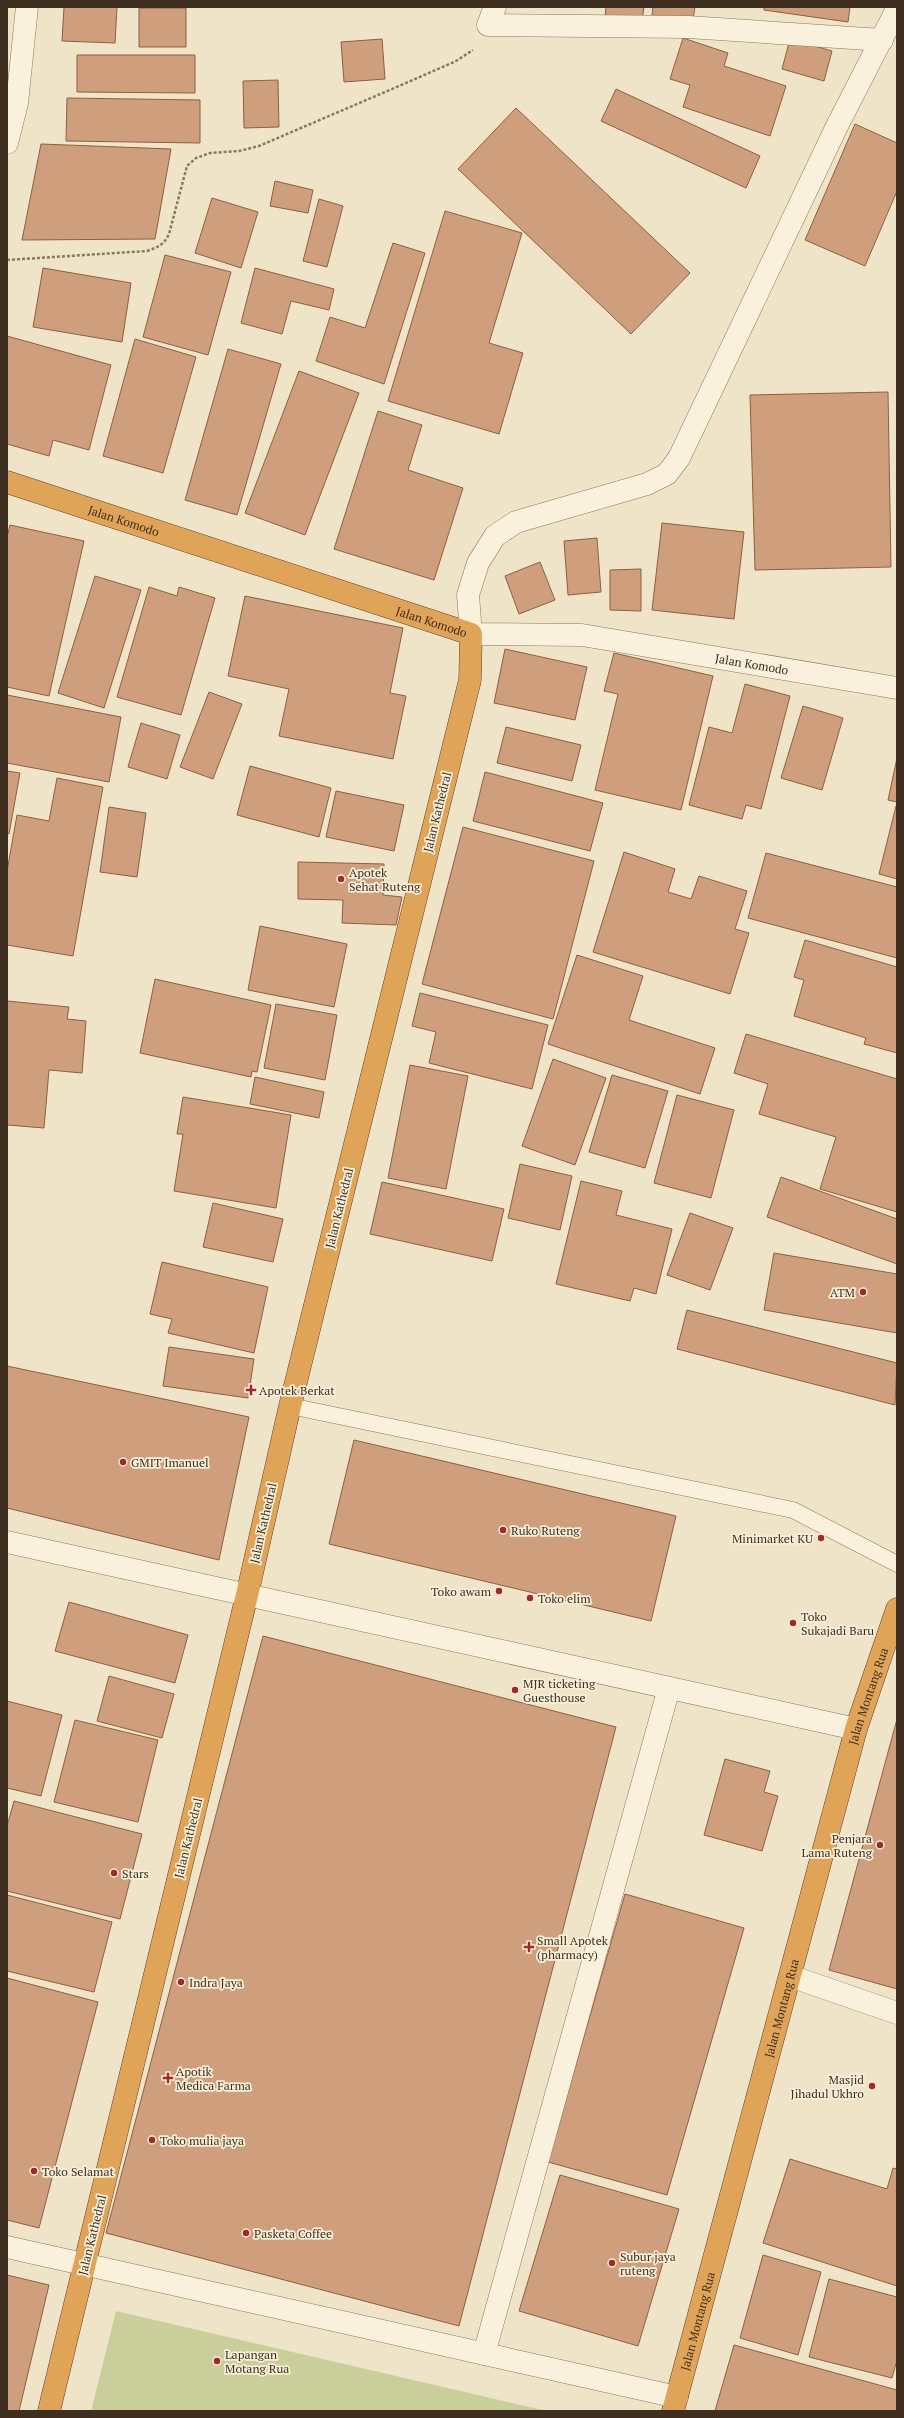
<svg xmlns="http://www.w3.org/2000/svg" width="904" height="2418" font-family="'PT Serif',serif">
<style>
.park{fill:#c9cf9b}
.building{fill:#cf9f7d;stroke:#8d5f41}
.lines{fill:none;stroke-linecap:round;stroke-linejoin:round}
.lane-casing{stroke:#8d765c;stroke-width:17}
.street-casing{stroke:#8d765c;stroke-width:23}
.highway-casing{stroke:#5b4430;stroke-width:23}
.path{stroke:#8d765c;stroke-width:2.5;stroke-dasharray:3 2;stroke-linecap:butt}
.lane{stroke:#faf1dc;stroke-width:16}
.street{stroke:#faf1dc;stroke-width:22}
.highway{stroke:#e0a458;stroke-width:22}
.poi-dot{fill:#9e2a2b;stroke:#f7eed8;stroke-width:1.5}
.labels{text-anchor:middle;dominant-baseline:central;stroke-width:3.5;stroke-linejoin:round;paint-order:stroke}
.street-label{font-size:12px;fill:#3d2e20;stroke:#f7eed8}
.poi-label{font-size:12px;fill:#3d2e20;stroke:#f7eed8;text-anchor:start}
</style>
<rect width="100%" height="100%" fill="#f0e4c8"/>
<path class="park" d="M 116,2311 L 547,2411 L 91,2411 Z"/>
<path class="building" d="M 64,7 L 117,7 L 115,43 L 62,41 Z
M 606,7 L 644,7 L 642,21 L 605,17 Z
M 653,7 L 695,7 L 693,20 L 652,15 Z
M 764,7 L 850,7 L 848,22 L 764,10 Z
M 139,8 L 186,8 L 186,47 L 139,47 Z
M 683,38 L 728,53 L 724,66 L 786,86 L 770,136 L 683,107 L 690,85 L 670,79 Z
M 382,39 L 385,79 L 344,82 L 341,42 Z
M 790,39 L 832,51 L 824,81 L 782,69 Z
M 77,55 L 195,55 L 195,93 L 77,92 Z
M 278,80 L 279,127 L 244,128 L 243,81 Z
M 616,89 L 760,156 L 746,188 L 601,121 Z
M 67,98 L 200,100 L 200,143 L 66,141 Z
M 516,108 L 690,273 L 631,334 L 458,169 Z
M 855,124 L 897,143 L 897,191 L 865,266 L 805,240 Z
M 41,144 L 171,149 L 155,239 L 22,240 Z
M 275,181 L 313,190 L 308,213 L 270,206 Z
M 212,198 L 258,212 L 241,268 L 195,253 Z
M 319,199 L 343,206 L 327,267 L 303,261 Z
M 445,211 L 522,233 L 489,343 L 523,353 L 499,434 L 388,401 Z
M 393,243 L 425,253 L 384,384 L 316,361 L 330,317 L 365,328 Z
M 165,255 L 231,272 L 208,355 L 143,337 Z
M 43,268 L 131,283 L 122,342 L 33,327 Z
M 255,268 L 334,289 L 329,310 L 291,301 L 282,334 L 241,323 Z
M 7,336 L 111,365 L 89,450 L 53,440 L 49,456 L 7,444 Z
M 135,339 L 196,357 L 163,473 L 103,456 Z
M 228,349 L 281,364 L 237,515 L 185,500 Z
M 299,371 L 359,393 L 305,535 L 245,513 Z
M 888,392 L 891,567 L 755,570 L 750,395 Z
M 378,411 L 422,425 L 408,470 L 463,488 L 434,580 L 334,549 Z
M 662,523 L 744,532 L 734,619 L 652,610 Z
M 10,525 L 84,541 L 49,696 L 7,687 L 7,537 Z
M 597,538 L 601,592 L 568,595 L 564,541 Z
M 540,562 L 555,600 L 519,614 L 505,576 Z
M 641,569 L 641,611 L 610,610 L 610,570 Z
M 95,576 L 141,590 L 104,708 L 58,693 Z
M 149,587 L 177,596 L 179,587 L 215,598 L 181,715 L 117,697 Z
M 245,596 L 403,628 L 390,693 L 406,696 L 393,759 L 279,736 L 289,689 L 228,676 Z
M 505,649 L 587,667 L 575,720 L 494,703 Z
M 614,653 L 713,676 L 681,810 L 595,790 L 618,694 L 604,691 Z
M 745,684 L 790,696 L 761,809 L 746,805 L 742,819 L 689,805 L 709,727 L 732,733 Z
M 209,692 L 242,704 L 213,779 L 180,767 Z
M 7,695 L 121,717 L 109,782 L 7,763 Z
M 803,706 L 843,718 L 822,790 L 781,778 Z
M 141,723 L 180,735 L 167,779 L 128,767 Z
M 506,727 L 581,745 L 572,781 L 497,763 Z
M 897,758 L 897,802 L 888,800 Z
M 250,766 L 331,788 L 319,837 L 237,815 Z
M 7,771 L 20,773 L 9,834 L 7,833 Z
M 485,772 L 603,803 L 590,851 L 473,821 Z
M 57,778 L 103,787 L 73,956 L 7,945 L 7,871 L 17,815 L 49,821 Z
M 336,791 L 404,805 L 394,851 L 326,837 Z
M 896,806 L 897,806 L 897,879 L 879,874 Z
M 109,807 L 146,813 L 137,877 L 100,872 Z
M 463,827 L 594,861 L 553,1019 L 422,984 Z
M 624,852 L 675,869 L 668,892 L 691,899 L 699,876 L 747,891 L 735,929 L 749,933 L 730,994 L 593,952 Z
M 766,853 L 897,887 L 897,958 L 748,918 Z
M 298,862 L 384,864 L 383,895 L 402,897 L 396,925 L 342,923 L 343,900 L 298,899 Z
M 260,926 L 347,944 L 334,1007 L 248,990 Z
M 805,940 L 897,967 L 897,1053 L 864,1044 L 866,1038 L 794,1016 L 804,980 L 794,977 Z
M 577,955 L 643,976 L 629,1020 L 715,1048 L 700,1094 L 548,1044 Z
M 155,979 L 271,1005 L 257,1072 L 252,1071 L 251,1077 L 140,1053 Z
M 420,993 L 548,1025 L 532,1089 L 429,1063 L 436,1032 L 412,1026 Z
M 7,1001 L 69,1007 L 67,1019 L 86,1021 L 82,1073 L 49,1070 L 44,1128 L 7,1125 Z
M 276,1004 L 337,1015 L 325,1080 L 264,1068 Z
M 746,1034 L 897,1079 L 897,1212 L 820,1189 L 836,1137 L 759,1114 L 768,1084 L 734,1073 Z
M 553,1059 L 606,1078 L 575,1165 L 522,1146 Z
M 410,1065 L 468,1076 L 446,1189 L 388,1178 Z
M 612,1075 L 668,1091 L 645,1168 L 589,1152 Z
M 255,1077 L 324,1092 L 319,1118 L 250,1104 Z
M 677,1095 L 734,1110 L 711,1198 L 654,1183 Z
M 183,1097 L 291,1115 L 276,1208 L 174,1191 L 183,1134 L 177,1134 Z
M 520,1164 L 572,1176 L 560,1230 L 508,1218 Z
M 781,1177 L 897,1219 L 897,1264 L 767,1217 Z
M 581,1181 L 622,1191 L 616,1215 L 672,1229 L 656,1294 L 634,1288 L 630,1301 L 556,1284 Z
M 382,1182 L 504,1209 L 492,1261 L 370,1234 Z
M 213,1203 L 283,1219 L 273,1262 L 203,1247 Z
M 690,1213 L 733,1228 L 710,1290 L 667,1275 Z
M 774,1253 L 897,1274 L 897,1333 L 764,1310 Z
M 162,1262 L 268,1287 L 254,1353 L 168,1333 L 172,1319 L 150,1314 Z
M 687,1310 L 897,1363 L 895,1405 L 677,1349 Z
M 169,1347 L 254,1359 L 248,1398 L 163,1386 Z
M 7,1366 L 249,1417 L 219,1560 L 7,1508 Z
M 354,1440 L 676,1516 L 651,1621 L 329,1544 Z
M 69,1602 L 188,1635 L 175,1683 L 55,1651 Z
M 263,1636 L 616,1727 L 459,2326 L 106,2233 Z
M 109,1676 L 174,1694 L 162,1738 L 97,1721 Z
M 7,1701 L 62,1715 L 41,1796 L 7,1788 Z
M 897,1719 L 897,1989 L 829,1970 Z
M 75,1720 L 158,1740 L 138,1822 L 54,1802 Z
M 725,1759 L 770,1771 L 764,1792 L 778,1796 L 762,1851 L 704,1835 Z
M 14,1801 L 142,1834 L 120,1919 L 7,1891 L 7,1826 Z
M 625,1894 L 744,1928 L 667,2195 L 548,2162 Z
M 7,1895 L 112,1922 L 94,1992 L 7,1971 Z
M 7,1978 L 98,2002 L 39,2228 L 7,2220 Z
M 790,2159 L 887,2189 L 893,2168 L 897,2169 L 897,2286 L 763,2243 Z
M 560,2175 L 679,2209 L 638,2346 L 519,2311 Z
M 763,2255 L 821,2272 L 798,2355 L 740,2338 Z
M 7,2275 L 49,2285 L 19,2411 L 7,2411 Z
M 829,2279 L 897,2297 L 897,2360 L 892,2378 L 809,2357 Z
M 734,2345 L 897,2390 L 897,2411 L 715,2411 Z"/>
<g class="lines">
<defs>
<path id="lane" d="M 290,1406 L 793,1510 L 897,1564"/>
<g id="street">
<path d="M 495,7 L 488,25 L 688,27 L 882,40"/>
<path id="s1" d="M 897,9 L 837,126 L 679,458 L 667,474 L 647,484 L 516,522 L 495,536 L 478,563 L 468,595 L 471,634 L 582,635 L 897,688"/>
<path d="M 7,143 L 17,103 L 27,7"/>
<path d="M 7,1542 L 856,1729"/>
<path d="M 790,1976 L 897,2013"/>
<path d="M 7,2247 L 677,2397"/>
<path d="M 484,2354 L 669,1688"/>
</g>
<g id="highway">
<path id="s2" d="M 7,482 L 471,634 L 470,680 L 290,1406 L 247,1595 L 49,2411"/>
<path id="s3" d="M 673,2411 L 856,1729 L 897,1609"/>
</g>
</defs>
<use href="#lane" class="lane-casing"/>
<use href="#street" class="street-casing"/>
<use href="#highway" class="highway-casing"/>
<path class="path" d="M 7,260 L 147,251 C 158,247 164,245 169,234 L 187,166 L 196,158 L 210,153 L 239,151 L 259,146 L 413,80 L 456,61 L 473,50"/>
<use href="#lane" class="lane"/>
<use href="#street" class="street"/>
<use href="#highway" class="highway"/>
</g>
<g class="poi-dot">
<circle cx="341" cy="879" r="4"/>
<circle cx="863" cy="1292" r="4"/>
<path d="M249 1384h4v4h4v4h-4v4h-4v-4h-4v-4h4z"/>
<circle cx="123" cy="1462" r="4"/>
<circle cx="503" cy="1530" r="4"/>
<circle cx="821" cy="1538" r="4"/>
<circle cx="499" cy="1591" r="4"/>
<circle cx="530" cy="1598" r="4"/>
<circle cx="793" cy="1623" r="4"/>
<circle cx="515" cy="1690" r="4"/>
<circle cx="880" cy="1845" r="4"/>
<circle cx="114" cy="1873" r="4"/>
<path d="M527 1941h4v4h4v4h-4v4h-4v-4h-4v-4h4z"/>
<circle cx="181" cy="1982" r="4"/>
<path d="M166 2072h4v4h4v4h-4v4h-4v-4h-4v-4h4z"/>
<circle cx="872" cy="2086" r="4"/>
<circle cx="152" cy="2140" r="4"/>
<circle cx="34" cy="2171" r="4"/>
<circle cx="246" cy="2233" r="4"/>
<circle cx="612" cy="2263" r="4"/>
<circle cx="217" cy="2361" r="4"/>
</g>
<g class="labels">
<g class="street-label">
<text stroke="none"><textPath href="#s2" startOffset="123">Jalan Komodo</textPath></text>
<text stroke="none"><textPath href="#s2" startOffset="447">Jalan Komodo</textPath></text>
<text stroke="none"><textPath href="#s1" startOffset="1091">Jalan Komodo</textPath></text>
<text transform="translate(437 812) rotate(-76)">Jalan Kathedral</text>
<text transform="translate(339 1208) rotate(-76)">Jalan Kathedral</text>
<text transform="translate(263 1523) rotate(-77)">Jalan Kathedral</text>
<text stroke="none"><textPath href="#s3" startOffset="741">Jalan Montang Rua</textPath></text>
<text transform="translate(188 1838) rotate(-76)">Jalan Kathedral</text>
<text stroke="none"><textPath href="#s3" startOffset="417">Jalan Montang Rua</textPath></text>
<text transform="translate(92 2235) rotate(-76)">Jalan Kathedral</text>
<text stroke="none"><textPath href="#s3" startOffset="93">Jalan Montang Rua</textPath></text>
</g>
<g class="poi-label">
<text x="349" y="872">Apotek<tspan x="349" dy="14">Sehat Ruteng</tspan></text>
<text x="855" y="1292" text-anchor="end">ATM</text>
<text x="259" y="1390">Apotek Berkat</text>
<text x="131" y="1462">GMIT Imanuel</text>
<text x="511" y="1530">Ruko Ruteng</text>
<text x="813" y="1538" text-anchor="end">Minimarket KU</text>
<text x="491" y="1591" text-anchor="end">Toko awam</text>
<text x="538" y="1598">Toko elim</text>
<text x="801" y="1616">Toko<tspan x="801" dy="14">Sukajadi Baru</tspan></text>
<text x="523" y="1683">MJR ticketing<tspan x="523" dy="14">Guesthouse</tspan></text>
<text x="872" y="1838" text-anchor="end">Penjara<tspan x="872" dy="14">Lama Ruteng</tspan></text>
<text x="122" y="1873">Stars</text>
<text x="537" y="1940">Small Apotek<tspan x="537" dy="14">(pharmacy)</tspan></text>
<text x="189" y="1982">Indra Jaya</text>
<text x="176" y="2071">Apotik<tspan x="176" dy="14">Medica Farma</tspan></text>
<text x="864" y="2079" text-anchor="end">Masjid<tspan x="864" dy="14">Jihadul Ukhro</tspan></text>
<text x="160" y="2140">Toko mulia jaya</text>
<text x="42" y="2171">Toko Selamat</text>
<text x="254" y="2233">Pasketa Coffee</text>
<text x="620" y="2256">Subur jaya<tspan x="620" dy="14">ruteng</tspan></text>
<text x="225" y="2354">Lapangan<tspan x="225" dy="14">Motang Rua</tspan></text>
</g>
</g>
<rect width="904" height="2418" fill="none" stroke="#3d2e20" stroke-width="16"/>
</svg>
